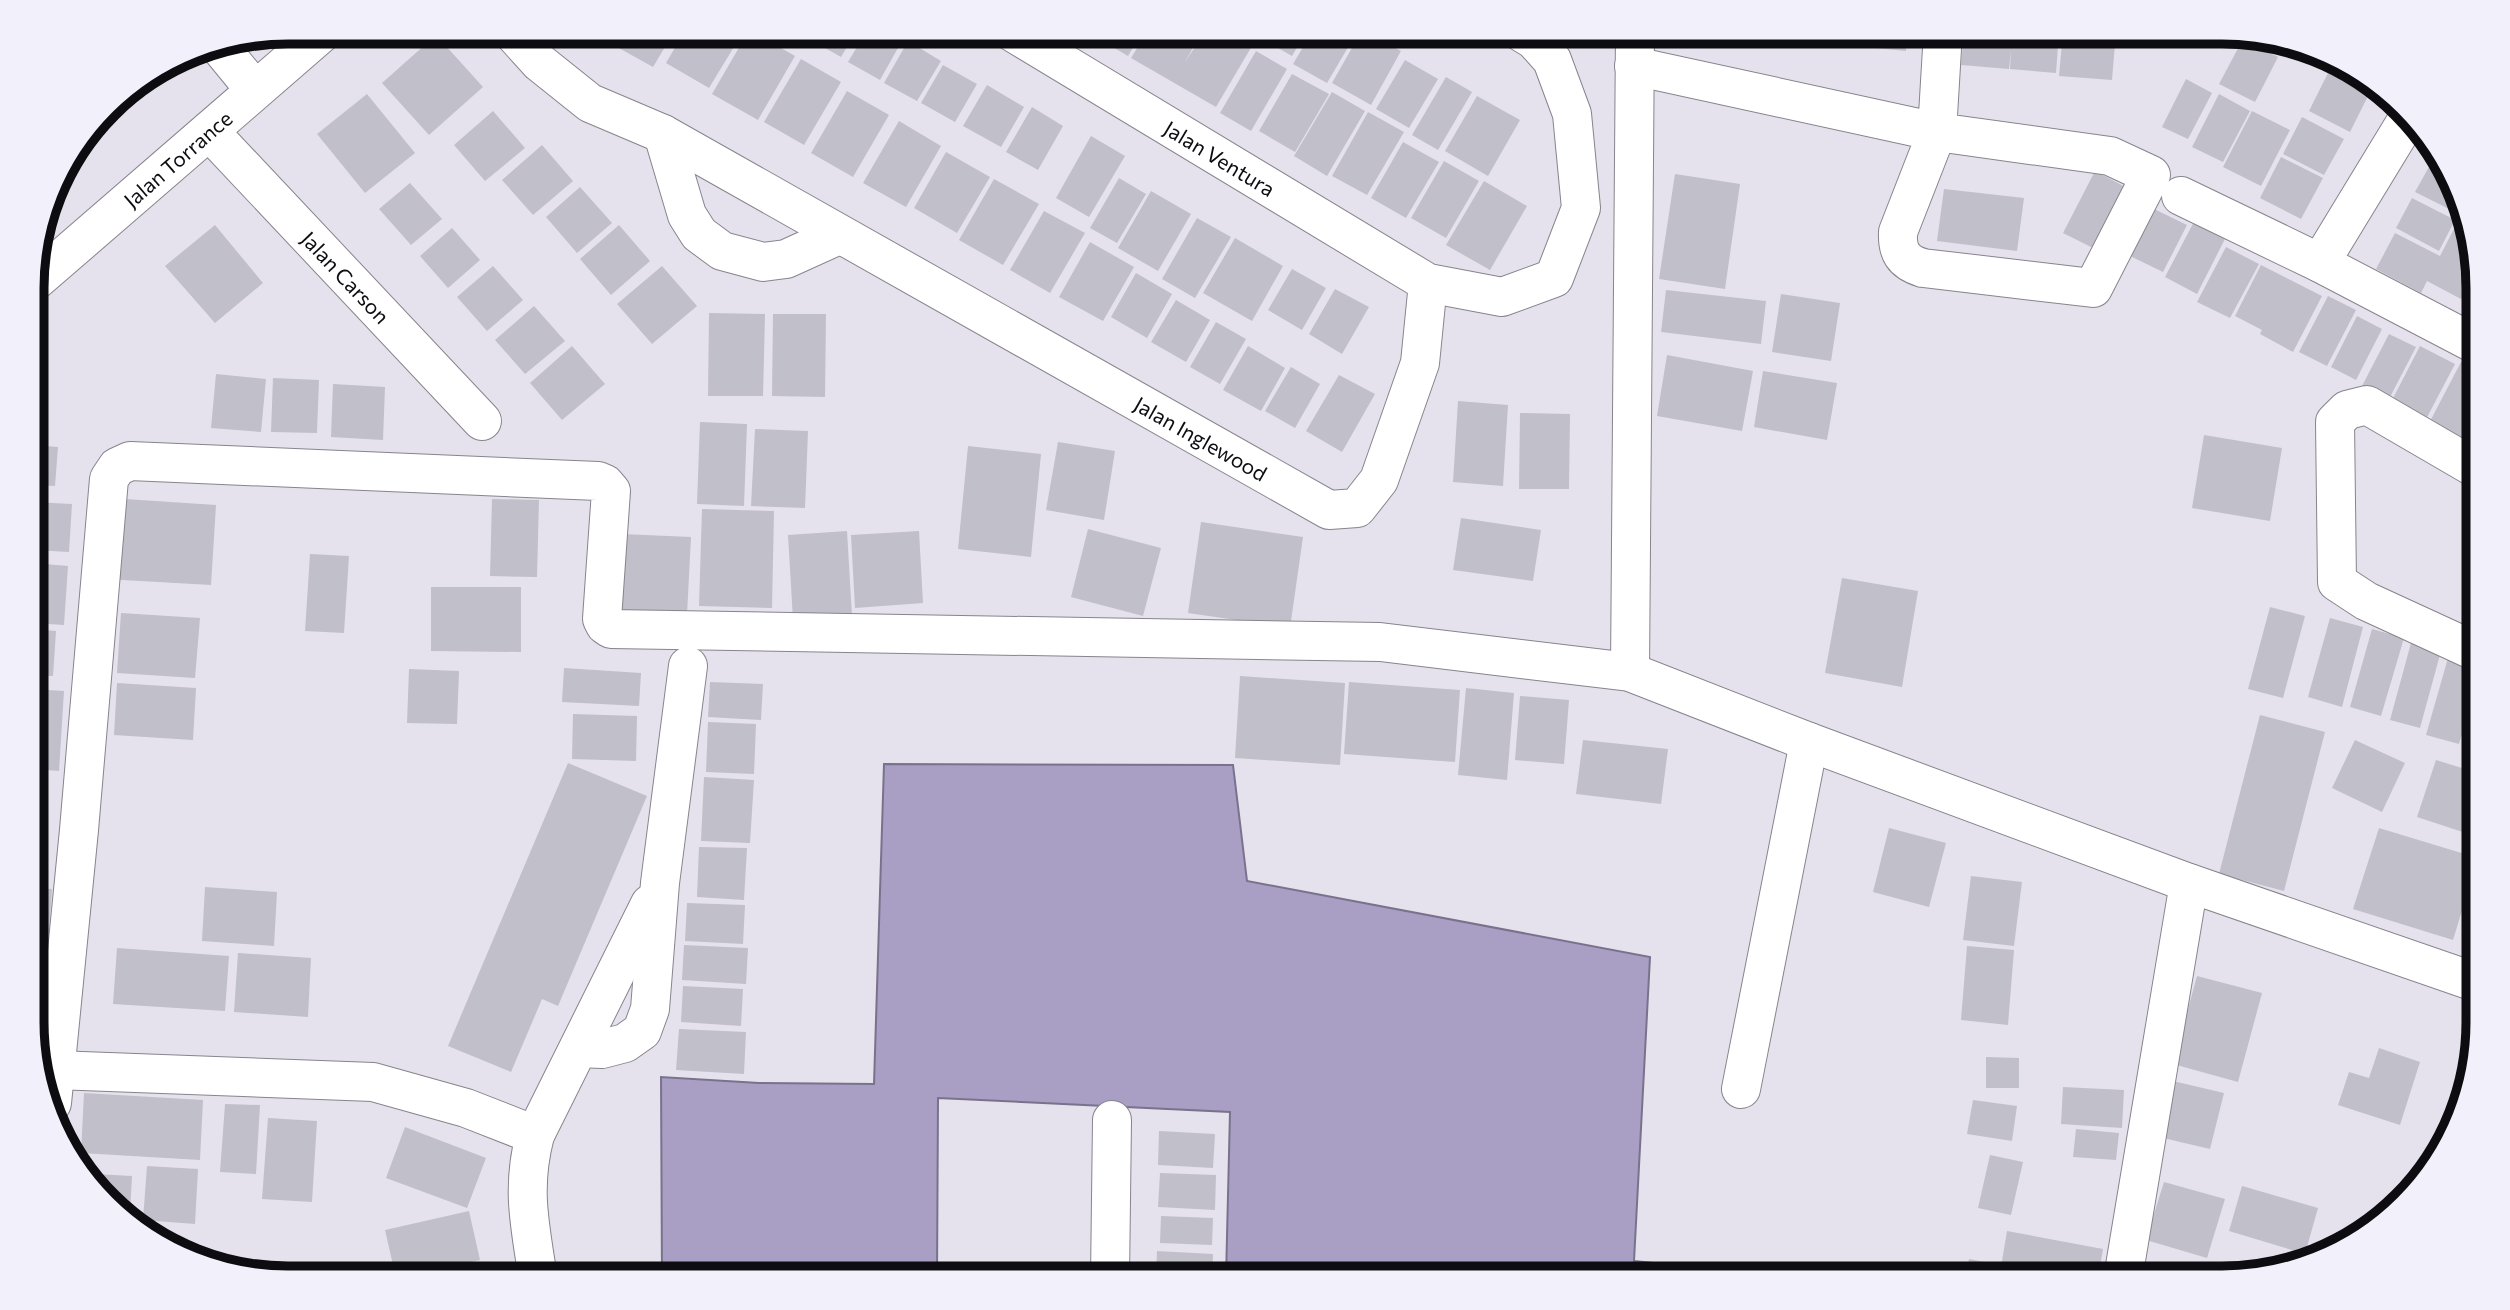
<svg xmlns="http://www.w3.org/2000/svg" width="2510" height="1310" font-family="Commissioner,sans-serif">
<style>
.water{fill:#a99ec3;stroke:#7a728d;stroke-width:2}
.building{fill:#c1bfc9}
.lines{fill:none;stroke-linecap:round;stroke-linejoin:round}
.minor-casing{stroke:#87848d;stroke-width:40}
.minor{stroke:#fff;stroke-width:38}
.labels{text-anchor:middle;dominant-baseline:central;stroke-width:6;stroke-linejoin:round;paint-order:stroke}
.street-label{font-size:21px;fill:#0d0c10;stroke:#f2f0fa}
.rim{fill:none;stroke:#0d0c10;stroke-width:9}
</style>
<rect width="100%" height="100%" fill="#e5e2ed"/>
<path class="water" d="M 884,764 L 1233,765 L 1247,881 L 1650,957 L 1634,1261 L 1802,1278 L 1226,1278 L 1230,1112 L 938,1098 L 937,1278 L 662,1278 L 661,1077 L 759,1083 L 874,1084 Z"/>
<path class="building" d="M 614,32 L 674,32 L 653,67 L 608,42 Z
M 684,32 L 743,32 L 709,88 L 666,63 Z
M 748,32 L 753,32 L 795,56 L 758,120 L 712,94 Z
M 813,32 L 856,32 L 841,57 L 809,39 Z
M 866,32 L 890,32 L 903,39 L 880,80 L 848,62 Z
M 1104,32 L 1142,32 L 1128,56 L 1099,39 Z
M 1147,32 L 1202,32 L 1185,62 L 1205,32 L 1225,32 L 1252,46 L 1216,107 L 1131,58 Z
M 1259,32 L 1306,32 L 1292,56 L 1257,36 Z
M 1312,32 L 1357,32 L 1327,83 L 1293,64 Z
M 1361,32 L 1367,32 L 1401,51 L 1371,105 L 1332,83 Z
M 1741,32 L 1792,32 L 1791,47 L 1739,42 Z
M 1806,32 L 1848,32 L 1846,46 L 1805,42 Z
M 1858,32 L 1907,32 L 1906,51 L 1857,46 Z
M 1964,32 L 2059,32 L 2056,73 L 2010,69 L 2011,49 L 2009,69 L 1961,65 Z
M 2063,32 L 2116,32 L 2112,80 L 2059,76 Z
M 436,35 L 483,87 L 429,135 L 382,83 Z
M 2243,39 L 2278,57 L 2255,102 L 2219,84 Z
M 908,41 L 941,61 L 917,101 L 884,83 Z
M 1256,51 L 1287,69 L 1251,131 L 1220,113 Z
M 801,59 L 841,82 L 804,145 L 764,122 Z
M 1405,60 L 1438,79 L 1409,128 L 1376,109 Z
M 943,65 L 977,84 L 955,122 L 921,103 Z
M 155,73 L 161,80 L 105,128 L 99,121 L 119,95 Z
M 2328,73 L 2369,94 L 2350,132 L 2309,111 Z
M 1292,74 L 1329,94 L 1295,152 L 1259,131 Z
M 1446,77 L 1472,92 L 1438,150 L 1412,135 Z
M 2186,79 L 2212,93 L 2188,139 L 2162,127 Z
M 987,85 L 1024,107 L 1001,147 L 963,126 Z
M 847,91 L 889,115 L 853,177 L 811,153 Z
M 1332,92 L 1365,111 L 1327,176 L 1294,156 Z
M 367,94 L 415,153 L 365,193 L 317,134 Z
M 2219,94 L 2250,111 L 2223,162 L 2192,147 Z
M 1477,96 L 1520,120 L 1488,176 L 1445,151 Z
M 1032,107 L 1063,126 L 1038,170 L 1006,152 Z
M 493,111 L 525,148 L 485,181 L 454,145 Z
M 2252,111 L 2290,130 L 2261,186 L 2223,167 Z
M 1368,112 L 1404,132 L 1367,195 L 1332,176 Z
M 2302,117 L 2344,139 L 2324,175 L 2283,154 Z
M 899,121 L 941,146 L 906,207 L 863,183 Z
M 1091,136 L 1125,156 L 1089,217 L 1056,198 Z
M 1403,142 L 1439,162 L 1406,218 L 1371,198 Z
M 542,145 L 573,181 L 533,215 L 502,180 Z
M 946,152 L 990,177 L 957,233 L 914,208 Z
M 2281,157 L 2323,178 L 2301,219 L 2260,198 Z
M 1444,161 L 1479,181 L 1446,238 L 1411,218 Z
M 2430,165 L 2445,173 L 2459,209 L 2457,213 L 2415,192 Z
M 2095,171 L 2131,190 L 2099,251 L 2063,233 Z
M 1675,174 L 1740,184 L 1725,289 L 1659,279 Z
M 1119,178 L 1146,194 L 1117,243 L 1090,228 Z
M 994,179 L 1039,204 L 1003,265 L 959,240 Z
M 1484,181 L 1527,206 L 1490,270 L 1446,245 Z
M 410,183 L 442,219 L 411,245 L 379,209 Z
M 580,187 L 612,223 L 577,253 L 546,217 Z
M 1944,189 L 2024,198 L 2017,251 L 1937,241 Z
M 1151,191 L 1191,214 L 1158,271 L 1118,248 Z
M 2412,198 L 2455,220 L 2439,251 L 2396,228 Z
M 2154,209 L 2187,225 L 2163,272 L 2130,256 Z
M 1044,211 L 1085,233 L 1050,293 L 1010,270 Z
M 2197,216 L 2228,233 L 2197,294 L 2165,277 Z
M 1197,218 L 1231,237 L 1195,298 L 1162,279 Z
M 2457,223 L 2466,228 L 2476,255 L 2476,269 L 2461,299 L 2427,281 L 2421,293 L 2376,269 L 2395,233 L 2440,256 Z
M 215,225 L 263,283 L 215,323 L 165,266 Z
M 619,225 L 650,261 L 611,295 L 580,259 Z
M 452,228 L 480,260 L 448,288 L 420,256 Z
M 1235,238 L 1283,266 L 1252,321 L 1203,293 Z
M 1090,242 L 1134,267 L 1103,321 L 1059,297 Z
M 2226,247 L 2259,264 L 2230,318 L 2197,302 Z
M 2261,265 L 2322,296 L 2293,352 L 2260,334 L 2262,330 L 2235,316 Z
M 493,266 L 523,300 L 487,331 L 457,297 Z
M 662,266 L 697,306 L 652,344 L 617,304 Z
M 1292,269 L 1326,288 L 1302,330 L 1268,310 Z
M 1136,273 L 1172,294 L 1147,338 L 1111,317 Z
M 2476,277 L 2477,313 L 2462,305 Z
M 1335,289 L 1369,307 L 1342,354 L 1309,334 Z
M 1666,290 L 1766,301 L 1761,344 L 1661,332 Z
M 1781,294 L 1840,303 L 1831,361 L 1772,352 Z
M 2328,296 L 2356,310 L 2327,366 L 2299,352 Z
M 1176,300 L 1210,320 L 1186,362 L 1151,342 Z
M 534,306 L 565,341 L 525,374 L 495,340 Z
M 709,313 L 765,314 L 763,396 L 708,396 Z
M 773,314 L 826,314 L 825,397 L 772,396 Z
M 2357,316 L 2382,329 L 2356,380 L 2331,367 Z
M 1216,322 L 1246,339 L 1220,384 L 1190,367 Z
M 2389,334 L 2416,347 L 2388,401 L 2361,388 Z
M 572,346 L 605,384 L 562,420 L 530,383 Z
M 1248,346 L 1285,368 L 1261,411 L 1223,390 Z
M 2420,346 L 2455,364 L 2424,423 L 2389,406 Z
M 1667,355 L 1753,371 L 1742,431 L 1657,416 Z
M 2461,362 L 2477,370 L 2477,415 L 2461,446 L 2426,429 Z
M 1291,367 L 1320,384 L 1295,428 L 1265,411 Z
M 1763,371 L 1837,383 L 1827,440 L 1754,427 Z
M 216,374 L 266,379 L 261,432 L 211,428 Z
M 1339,375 L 1375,394 L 1342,452 L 1306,431 Z
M 273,378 L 319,380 L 317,433 L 271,432 Z
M 333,384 L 385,387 L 383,440 L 331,437 Z
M 1458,401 L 1508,405 L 1503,486 L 1453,482 Z
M 1520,413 L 1570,414 L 1569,489 L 1519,489 Z
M 2477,421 L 2477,450 L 2465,444 Z
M 700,422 L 747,424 L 744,506 L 697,504 Z
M 755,429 L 808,431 L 805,508 L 751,506 Z
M 2204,435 L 2282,448 L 2270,521 L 2192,508 Z
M 1058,442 L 1115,451 L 1104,520 L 1046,510 Z
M 32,445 L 58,447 L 55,486 L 33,485 Z
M 968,446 L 1041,454 L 1031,557 L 958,549 Z
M 110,498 L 216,505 L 211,585 L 105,579 Z
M 492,499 L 539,500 L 537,577 L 490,576 Z
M 33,502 L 72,504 L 69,552 L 33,550 Z
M 702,509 L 774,511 L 772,608 L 699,606 Z
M 1461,518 L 1541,530 L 1533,581 L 1453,570 Z
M 1201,522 L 1303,537 L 1290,628 L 1188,613 Z
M 1088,529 L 1161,548 L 1143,616 L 1071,597 Z
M 847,531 L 852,616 L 793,620 L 788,535 Z
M 919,531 L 923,603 L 855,608 L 851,535 Z
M 622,534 L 691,537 L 687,615 L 618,612 Z
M 310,554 L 349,556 L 344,633 L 305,631 Z
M 33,563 L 68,566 L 64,625 L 33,623 Z
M 1842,578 L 1918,591 L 1902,687 L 1825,673 Z
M 431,587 L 521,587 L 521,652 L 431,651 Z
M 2270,607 L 2305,616 L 2283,698 L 2248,689 Z
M 121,613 L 200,618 L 195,678 L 117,673 Z
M 2330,618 L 2363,627 L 2342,707 L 2308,697 Z
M 33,629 L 56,631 L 53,676 L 33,675 Z
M 2372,629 L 2404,638 L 2381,716 L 2350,707 Z
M 2411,643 L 2441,651 L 2420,728 L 2390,720 Z
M 2448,658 L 2478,667 L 2478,680 L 2459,744 L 2426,735 Z
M 564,668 L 641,673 L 639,706 L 562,702 Z
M 409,669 L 459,671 L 457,724 L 407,723 Z
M 1240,676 L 1345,683 L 1340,765 L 1235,758 Z
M 710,682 L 763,684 L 761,720 L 708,717 Z
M 1349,682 L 1460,690 L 1455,762 L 1344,754 Z
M 117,683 L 196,688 L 193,740 L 114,735 Z
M 1466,688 L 1514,693 L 1507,780 L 1458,775 Z
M 33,689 L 64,691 L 59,771 L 33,769 Z
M 1520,696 L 1569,700 L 1564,764 L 1515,760 Z
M 573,714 L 637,716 L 636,761 L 572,759 Z
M 2260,715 L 2325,732 L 2284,891 L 2219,874 Z
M 2477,715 L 2478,715 L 2478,749 L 2466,745 Z
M 708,722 L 756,724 L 754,774 L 706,772 Z
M 1583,740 L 1668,749 L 1661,804 L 1576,794 Z
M 2355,740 L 2405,763 L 2382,812 L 2332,788 Z
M 2436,760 L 2478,773 L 2478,837 L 2417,817 Z
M 568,763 L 647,796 L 558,1006 L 542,999 L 511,1072 L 448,1046 Z
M 704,777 L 754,780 L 750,843 L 701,841 Z
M 1889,828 L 1946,843 L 1929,907 L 1873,892 Z
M 2379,828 L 2478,858 L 2453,940 L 2353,909 Z
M 699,847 L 747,848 L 744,900 L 697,897 Z
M 1971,876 L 2022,882 L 2014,946 L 1963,940 Z
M 205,887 L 277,892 L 274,946 L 202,941 Z
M 33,888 L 52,889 L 48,945 L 34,944 Z
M 687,903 L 745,905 L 743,944 L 685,941 Z
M 684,945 L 748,948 L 746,984 L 682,980 Z
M 1967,946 L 2014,950 L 2008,1025 L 1961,1020 Z
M 117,948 L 229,956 L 225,1011 L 113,1004 Z
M 238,953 L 311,958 L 308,1017 L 234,1012 Z
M 2197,976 L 2262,993 L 2238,1082 L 2173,1064 Z
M 683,986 L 743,989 L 741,1026 L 681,1022 Z
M 679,1029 L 746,1032 L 744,1074 L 676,1070 Z
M 2379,1048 L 2420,1062 L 2400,1125 L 2338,1105 L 2349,1072 L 2369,1078 Z
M 1986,1057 L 2019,1058 L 2019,1088 L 1986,1088 Z
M 2173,1081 L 2224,1093 L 2210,1149 L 2159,1137 Z
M 2063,1087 L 2124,1090 L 2122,1128 L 2061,1124 Z
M 84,1093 L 203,1100 L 200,1160 L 81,1153 Z
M 1973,1100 L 2017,1106 L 2012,1141 L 1967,1134 Z
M 225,1104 L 260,1105 L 256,1174 L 220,1172 Z
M 268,1118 L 317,1121 L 312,1202 L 262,1199 Z
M 405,1127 L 486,1158 L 467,1208 L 386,1178 Z
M 2076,1129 L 2119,1133 L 2116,1160 L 2073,1157 Z
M 1159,1131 L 1215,1134 L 1213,1168 L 1158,1165 Z
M 1990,1155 L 2023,1162 L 2011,1215 L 1978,1208 Z
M 147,1166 L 198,1169 L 195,1224 L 143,1220 Z
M 1160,1173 L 1216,1175 L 1215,1210 L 1158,1207 Z
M 95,1174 L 132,1176 L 130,1213 L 94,1182 Z
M 2164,1182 L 2225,1199 L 2207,1258 L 2146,1240 Z
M 2242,1186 L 2318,1208 L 2305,1254 L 2229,1231 Z
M 469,1211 L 480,1260 L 396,1278 L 385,1230 Z
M 1161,1216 L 1213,1218 L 1212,1245 L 1160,1243 Z
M 2007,1231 L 2103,1249 L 2098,1278 L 2061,1278 L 2001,1267 Z
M 179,1250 L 221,1253 L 220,1263 L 179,1253 Z
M 1157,1251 L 1213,1254 L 1212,1278 L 1156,1278 Z
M 1969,1259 L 2001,1265 L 1998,1278 L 1965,1278 Z
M 239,1262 L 316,1267 L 315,1278 L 288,1278 L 239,1267 Z
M 485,1262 L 489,1278 L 419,1278 L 419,1277 Z"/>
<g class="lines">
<defs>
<g id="minor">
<path id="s1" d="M 512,32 L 540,63 L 590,103 L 663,134 L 1329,510 L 1357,508 L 1379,480 L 1420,363 L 1428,283"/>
<path id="s2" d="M 1012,32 L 1428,283 L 1502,297 L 1554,278 L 1581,208 L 1572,114 L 1552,60 L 1534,40 L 1521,32"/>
<path d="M 218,45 L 255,90"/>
<path d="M 1634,66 L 1937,132 L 2110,156 L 2151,175 L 2093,288 L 1923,268 C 1903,262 1897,252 1898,232 L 1937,132 L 1943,32"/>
<path id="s3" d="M 209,131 L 482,421"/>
<path d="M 663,134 L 687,215 L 699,234 L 722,251 L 763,262 L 786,259 L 839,235"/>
<path d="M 2181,196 L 2320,263 L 2477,345"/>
<path d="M 2320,263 L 2407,120"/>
<path id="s4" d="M 32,284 L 323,32"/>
<path d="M 2477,469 L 2367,405 L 2347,410 L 2335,422 L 2337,582 L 2366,601 L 2477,652"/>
<path d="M 1630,672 L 1635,32"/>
<path d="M 579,1048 L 602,1049 L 625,1043 L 642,1031 L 650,1009 L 660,883 L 688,666"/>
<path d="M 55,1070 L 373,1082 L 466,1108 L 535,1135"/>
<path d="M 1741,1089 L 1809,742"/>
<path d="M 52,1103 L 79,830 L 109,479 L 117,467 L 130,461 L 598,481 L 605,484 L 611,491 L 602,619 L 605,625 L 611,629 L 1380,642 L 1630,672 L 1809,742 L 2189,883 L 2478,983"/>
<path d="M 538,1278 C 530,1225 521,1189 535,1135 L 650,904"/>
<path d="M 1110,1278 L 1112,1120"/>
<path d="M 2123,1278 L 2189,883"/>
</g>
</defs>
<use href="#minor" class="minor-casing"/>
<use href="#minor" class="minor"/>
</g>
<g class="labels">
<g class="street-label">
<text stroke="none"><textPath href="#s2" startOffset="243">Jalan Ventura</textPath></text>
<text stroke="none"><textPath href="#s4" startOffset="192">Jalan Torrance</textPath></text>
<text stroke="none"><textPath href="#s3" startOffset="200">Jalan Carson</textPath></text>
<text stroke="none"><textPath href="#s1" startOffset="803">Jalan Inglewood</textPath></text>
</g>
</g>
<path d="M0 0H2510V1310H0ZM288 44H2222A244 244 0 0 1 2466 288V1022A244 244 0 0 1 2222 1266H288A244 244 0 0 1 44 1022V288A244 244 0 0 1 288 44Z" fill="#f2f0fa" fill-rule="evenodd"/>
<path class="rim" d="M288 44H2222A244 244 0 0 1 2466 288V1022A244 244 0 0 1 2222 1266H288A244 244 0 0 1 44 1022V288A244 244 0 0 1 288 44Z"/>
</svg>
